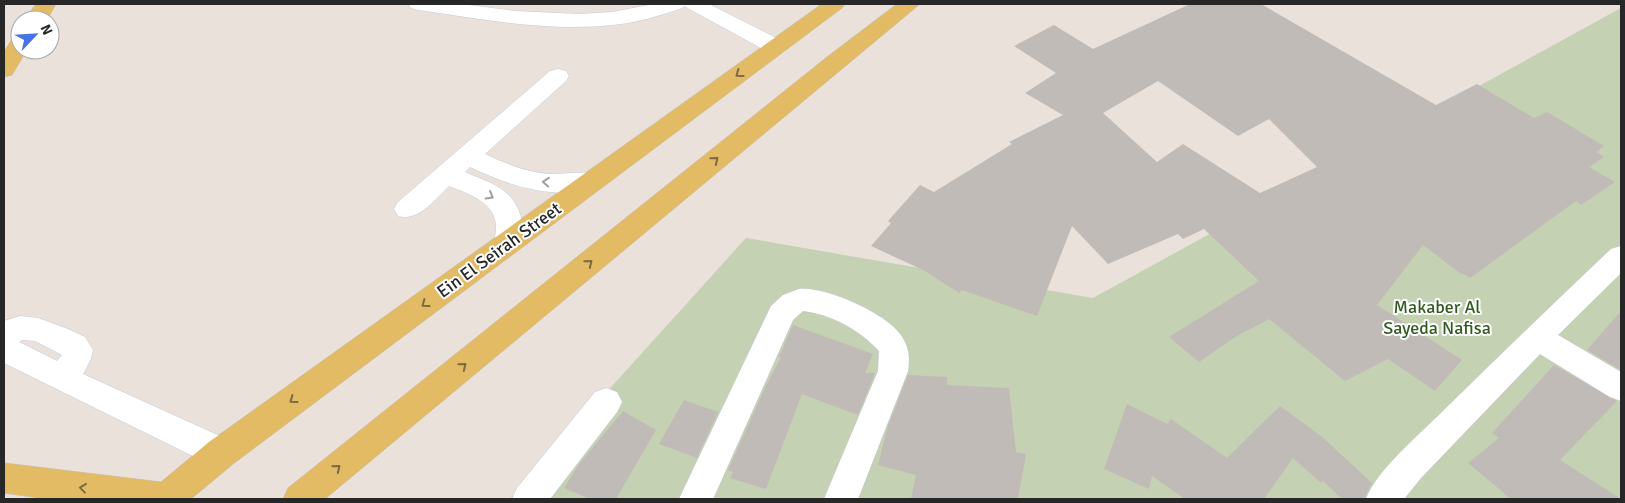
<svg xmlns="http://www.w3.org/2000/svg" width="1625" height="503" font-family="Signika,sans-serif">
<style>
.cemetery{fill:#c4d1b3}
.building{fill:#c1bbb7;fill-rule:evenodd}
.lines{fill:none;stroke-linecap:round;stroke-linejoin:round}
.minor-casing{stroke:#c8cdd8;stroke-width:1}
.major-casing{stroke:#c3c3c3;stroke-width:1}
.minor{fill:#fff;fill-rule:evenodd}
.major{fill:#e3bb65;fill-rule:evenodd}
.oneway{stroke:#7c6a43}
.oneway2{stroke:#9e9e9e}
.labels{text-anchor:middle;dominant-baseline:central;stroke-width:4;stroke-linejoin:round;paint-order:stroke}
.street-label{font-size:18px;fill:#272727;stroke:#fff}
.park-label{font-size:18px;fill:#315c1f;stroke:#fff}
</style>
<rect width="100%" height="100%" fill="#e9e1da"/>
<path class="cemetery" d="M 1621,8 L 1621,499 L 510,499 L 746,238 L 1093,298 Z"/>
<path class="building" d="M 1190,4 L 1261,4 L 1436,105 L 1477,84 L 1534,118 L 1547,112 L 1604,146 L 1596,152 L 1604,157 L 1589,167 L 1615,182 L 1581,205 L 1576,201 L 1470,278 L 1462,273 L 1461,274 L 1423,245 L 1377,305 L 1462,360 L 1435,391 L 1388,359 L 1345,381 L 1269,319 L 1235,337 L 1199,362 L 1169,337 L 1259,281 L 1204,229 L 1183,239 L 1178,234 L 1108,264 L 1072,226 L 1037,316 L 962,290 L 959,293 L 925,271 L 871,246 L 891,223 L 888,221 L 920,185 L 934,192 L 1012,144 L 1009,142 L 1063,115 L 1025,93 L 1056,73 L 1014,46 L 1054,25 L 1093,49 ZM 1158,81 L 1238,136 L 1269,119 L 1317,167 L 1260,193 L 1183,144 L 1157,162 L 1103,113 Z
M 1621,311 L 1621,370 L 1587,350 Z
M 793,325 L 873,354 L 865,373 L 875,373 L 858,415 L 802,394 L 766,489 L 730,478 L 733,472 L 728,470 L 765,388 L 781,357 L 779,357 Z
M 1554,365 L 1617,401 L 1560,460 L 1621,499 L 1511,499 L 1468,463 L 1499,438 L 1492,433 Z
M 908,375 L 947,377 L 947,385 L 1009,388 L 1016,452 L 1026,454 L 1018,499 L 911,499 L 916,475 L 878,465 L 888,426 Z
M 684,400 L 718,412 L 697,458 L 659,444 Z
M 1127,404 L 1167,424 L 1171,419 L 1227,458 L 1280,406 L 1321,436 L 1372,483 L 1364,499 L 1342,499 L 1323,481 L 1321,483 L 1293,458 L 1264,499 L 1185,499 L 1152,476 L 1149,489 L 1104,469 Z
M 623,411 L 656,430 L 616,499 L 590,499 L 564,488 L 579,464 Z"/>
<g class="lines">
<defs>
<path id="minor" d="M 408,4 L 461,4 L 515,11 L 580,14 L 612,12 L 654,4 L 709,4 L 784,42 L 787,47 L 784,52 L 776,54 L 768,52 L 684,6 L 682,8 C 659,16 636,23 612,25 C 547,32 482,19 418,10 L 411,8 Z
M 558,69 L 566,71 L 569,76 L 566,81 L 485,154 C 507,164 527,173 552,174 C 569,174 587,170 603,175 L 607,181 L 603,187 C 558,201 511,187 470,167 L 465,172 C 478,178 492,182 504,191 C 522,205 528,231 517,251 L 507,254 L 497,251 C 492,242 496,238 496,228 C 497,203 469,194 449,186 C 435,199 419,222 398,216 L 394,209 L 398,202 L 550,71 Z
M 1621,246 L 1621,273 L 1558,335 L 1621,372 L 1621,401 L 1610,397 L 1540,354 L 1421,478 L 1404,499 L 1366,499 C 1377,470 1418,436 1441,413 C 1497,358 1554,303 1611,249 Z
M 799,289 C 825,286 885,313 900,334 C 909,346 910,357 908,371 L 858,499 L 824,499 L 878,371 L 879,351 C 860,330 831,314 803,311 L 793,320 L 713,499 L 679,499 L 771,306 L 783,295 Z
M 20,316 L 38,318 L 68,329 L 85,337 L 93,350 L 91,359 L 83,374 L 233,442 L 237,453 L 233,464 L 221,468 L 209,464 L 4,363 L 4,321 ZM 22,340 L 35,341 L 62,355 L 57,361 L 19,342 Z
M 606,388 L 617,392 L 622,402 L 617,412 L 550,499 L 512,499 L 517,488 L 595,392 Z"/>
<path id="major" d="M 36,4 L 56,4 L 47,20 L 25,20 Z
M 822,4 L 845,4 L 842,8 L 233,464 L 191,499 L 47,499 L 4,493 L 4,463 L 161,482 L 209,442 Z
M 897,4 L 920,4 L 325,499 L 283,499 L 288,488 L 827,57 Z
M 20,37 L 20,50 L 27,50 L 12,75 L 4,77 L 4,52 L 12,39 Z"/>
</defs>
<use href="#minor" class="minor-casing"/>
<use href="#major" class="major-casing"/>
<use href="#minor" class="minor"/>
<use href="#major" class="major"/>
</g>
<defs><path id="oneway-chevron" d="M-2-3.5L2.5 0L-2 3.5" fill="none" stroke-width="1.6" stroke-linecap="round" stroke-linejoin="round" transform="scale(1.25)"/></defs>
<g class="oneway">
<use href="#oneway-chevron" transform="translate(739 74) rotate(144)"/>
<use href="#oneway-chevron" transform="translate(715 160) rotate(-39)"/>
<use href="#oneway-chevron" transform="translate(589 263) rotate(-39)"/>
<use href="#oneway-chevron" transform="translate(425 304) rotate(144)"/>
<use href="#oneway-chevron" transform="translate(463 366) rotate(-39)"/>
<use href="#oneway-chevron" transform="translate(293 400) rotate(144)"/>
<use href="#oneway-chevron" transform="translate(337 468) rotate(-39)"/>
<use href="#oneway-chevron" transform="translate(83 488) rotate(-173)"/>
</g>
<g class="oneway2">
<use href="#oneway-chevron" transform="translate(546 182) rotate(-175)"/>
<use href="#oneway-chevron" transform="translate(490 196) rotate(30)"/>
</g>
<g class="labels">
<g class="street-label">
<text transform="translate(499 250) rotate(-36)">Ein El Seirah Street</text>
</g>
<g class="park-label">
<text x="1437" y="307">Makaber Al<tspan x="1437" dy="21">Sayeda Nafisa</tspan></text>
</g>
</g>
<rect width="1625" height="503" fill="none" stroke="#272727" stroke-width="10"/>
<g transform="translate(35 35) rotate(65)"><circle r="24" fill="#ffffff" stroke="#a9a9a9"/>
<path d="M0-4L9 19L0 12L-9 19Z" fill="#4772e9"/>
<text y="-8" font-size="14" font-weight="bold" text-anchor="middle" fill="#272727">N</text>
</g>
</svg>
